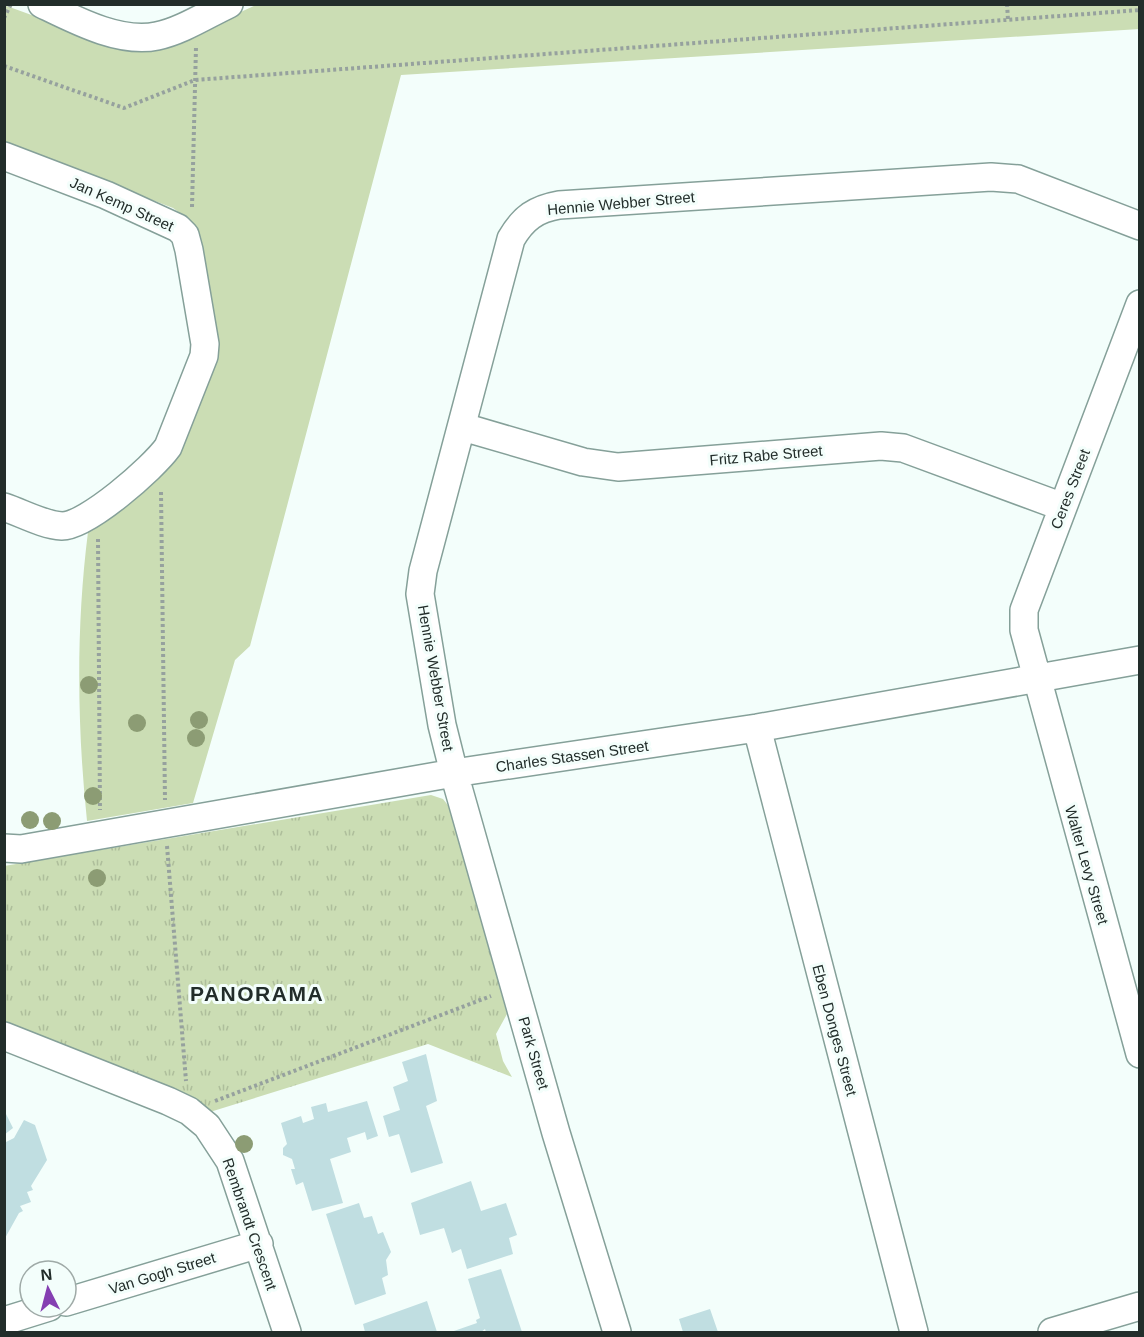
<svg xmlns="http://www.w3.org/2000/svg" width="1144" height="1337" font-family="Helvetica,sans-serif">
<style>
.green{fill:#cbddb4}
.park{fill:url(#park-tufts)}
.building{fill:#c0dee1}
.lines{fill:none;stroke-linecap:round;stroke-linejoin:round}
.minor-casing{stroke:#85a099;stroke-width:30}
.path{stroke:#96a19e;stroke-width:4;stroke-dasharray:3 3;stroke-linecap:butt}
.minor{stroke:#fff;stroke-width:27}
.tree{fill:#8c9c74}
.labels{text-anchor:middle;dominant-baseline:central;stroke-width:6;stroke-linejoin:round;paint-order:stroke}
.street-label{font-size:15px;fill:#222d2a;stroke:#f3fefb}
.district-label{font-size:21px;font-weight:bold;letter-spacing:1.5px;fill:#222d2a;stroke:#f3fefb}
</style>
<defs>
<pattern id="park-tufts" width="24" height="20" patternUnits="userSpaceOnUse" patternTransform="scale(1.5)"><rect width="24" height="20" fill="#cbddb4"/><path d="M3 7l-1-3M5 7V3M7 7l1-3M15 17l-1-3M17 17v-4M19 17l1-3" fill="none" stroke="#aebe9b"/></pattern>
</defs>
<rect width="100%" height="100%" fill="#f3fefb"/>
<path class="green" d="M 258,4 L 1139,4 L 1140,29 L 401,75 L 250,646 L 235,660 L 193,803 L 87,821 C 77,726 76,626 88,532 L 171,464 L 218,351 L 218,340 L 199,235 L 188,219 L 173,208 L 5,143 L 4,5 L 125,49 L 173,43 Z"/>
<path class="park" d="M 431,795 L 443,799 L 451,809 L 507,1014 L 496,1034 L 503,1061 L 512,1077 L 428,1044 L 210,1112 L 5,1025 L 4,866 Z"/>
<path class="building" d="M 426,1054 L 437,1101 L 426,1106 L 443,1163 L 411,1173 L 399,1134 L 389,1137 L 383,1116 L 400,1110 L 393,1087 L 408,1081 L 402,1062 Z
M 367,1101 L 378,1136 L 367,1140 L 365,1132 L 347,1138 L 351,1152 L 330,1159 L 343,1203 L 312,1211 L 303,1182 L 296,1185 L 291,1169 L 295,1169 L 292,1159 L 283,1155 L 283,1148 L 287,1144 L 281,1123 L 301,1116 L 303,1123 L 314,1119 L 311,1107 L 326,1103 L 328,1112 Z
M 4,1110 L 13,1128 L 4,1135 Z
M 24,1120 L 35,1125 L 47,1160 L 31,1186 L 33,1190 L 27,1192 L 31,1202 L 20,1206 L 23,1211 L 19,1213 L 4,1240 L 4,1143 L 14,1138 Z
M 471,1181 L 481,1211 L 506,1203 L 517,1235 L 509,1238 L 513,1254 L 467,1269 L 461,1249 L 452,1253 L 444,1228 L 420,1235 L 411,1203 Z
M 359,1203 L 364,1218 L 372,1216 L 378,1234 L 383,1232 L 391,1252 L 386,1260 L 388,1275 L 382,1278 L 386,1294 L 355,1305 L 326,1214 Z
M 501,1269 L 522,1332 L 486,1332 L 485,1329 L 481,1332 L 451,1332 L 477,1323 L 476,1320 L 480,1318 L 468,1279 Z
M 427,1301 L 437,1332 L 365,1332 L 363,1324 Z
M 710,1309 L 718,1332 L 683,1332 L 679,1319 Z"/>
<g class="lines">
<defs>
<path id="minor" d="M 42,4 C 75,20 120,44 157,36 C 181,31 206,15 229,4
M 4,156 L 106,195 L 178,228 L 185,235 L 189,250 L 205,344 L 204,356 L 168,447 C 153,468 87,526 62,526 C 43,525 22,513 4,507
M 1140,304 L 1024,610 L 1024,630 L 1140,1054
M 463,427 L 583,462 L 618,467 L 881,446 L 903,448 L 1063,507
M 757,728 L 914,1332
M 4,848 L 21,849 L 454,773 L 757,728 L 1140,660
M 4,1036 L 168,1101 L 189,1111 L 207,1126 L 230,1161 L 287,1332
M 66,1302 L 259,1244
M 4,1321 L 49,1307
M 617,1332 L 556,1133 L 454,773 L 442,725 L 420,594 L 423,571 L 511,239 C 523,218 536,209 559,205 L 991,177 L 1018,179 L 1140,226
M 1052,1332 L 1140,1306"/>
</defs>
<use href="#minor" class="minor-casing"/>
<path class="path" d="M 1007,4 L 1008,20
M 4,18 L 11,4
M 4,66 L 124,108 L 195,80 L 1140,10
M 192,207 L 196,47
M 161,492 L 165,800
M 98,539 L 100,810
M 167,846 L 186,1081
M 215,1101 L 491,996"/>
<use href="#minor" class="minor"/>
</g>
<g class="tree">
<circle cx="89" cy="685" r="9"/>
<circle cx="199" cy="720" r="9"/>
<circle cx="137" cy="723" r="9"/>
<circle cx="196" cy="738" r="9"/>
<circle cx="93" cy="796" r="9"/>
<circle cx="30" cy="820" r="9"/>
<circle cx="52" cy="821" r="9"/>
<circle cx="97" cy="878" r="9"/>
<circle cx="244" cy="1144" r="9"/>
</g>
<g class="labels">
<g class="street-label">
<text transform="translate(621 203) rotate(-5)">Hennie Webber Street</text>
<text transform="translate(122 204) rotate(24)">Jan Kemp Street</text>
<text transform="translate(766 455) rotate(-5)">Fritz Rabe Street</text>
<text transform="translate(1070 489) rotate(-69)">Ceres Street</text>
<text transform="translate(436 678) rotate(80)">Hennie Webber Street</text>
<text transform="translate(572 756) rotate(-8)">Charles Stassen Street</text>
<text transform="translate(1087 865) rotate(74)">Walter Levy Street</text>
<text transform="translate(835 1030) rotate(75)">Eben Donges Street</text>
<text transform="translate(534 1053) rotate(74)">Park Street</text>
<text transform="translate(250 1224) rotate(71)">Rembrandt Crescent</text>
<text transform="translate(162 1273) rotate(-17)">Van Gogh Street</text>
</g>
<g class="district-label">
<text x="257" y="993">PANORAMA</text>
</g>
</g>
<rect width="1144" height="1337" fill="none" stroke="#222d2a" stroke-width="12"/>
<g transform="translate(48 1289) rotate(354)"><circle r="28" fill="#f3fefb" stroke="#9faaa7" stroke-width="1.5"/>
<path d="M0-4.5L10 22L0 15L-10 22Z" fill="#853fb2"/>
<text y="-9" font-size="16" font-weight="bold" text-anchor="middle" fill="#222d2a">N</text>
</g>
</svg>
